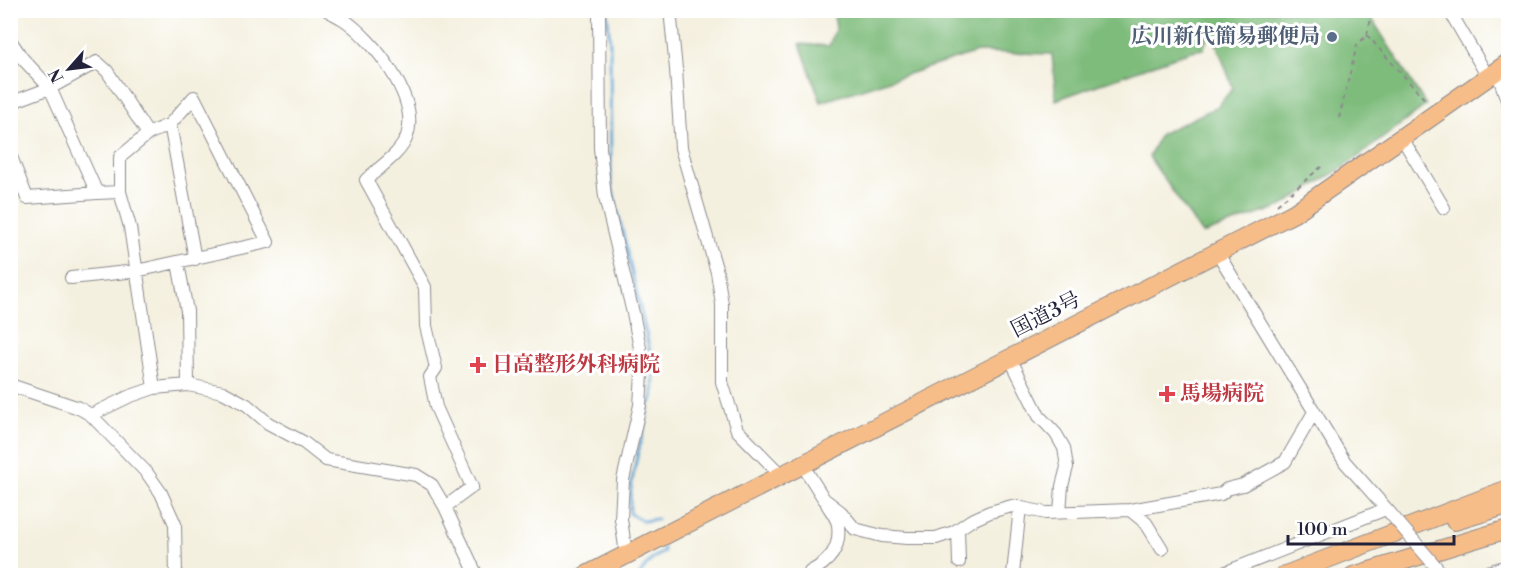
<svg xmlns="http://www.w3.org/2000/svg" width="1519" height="586" font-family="'Libre Bodoni','Noto Serif JP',serif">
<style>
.forest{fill:#7ebc7b;stroke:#506f5b;stroke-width:1.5}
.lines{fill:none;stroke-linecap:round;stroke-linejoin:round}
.stream{stroke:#5ea5d4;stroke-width:3}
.minor-casing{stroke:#8b898d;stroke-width:14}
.highway-casing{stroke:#8b898d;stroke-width:20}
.path{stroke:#8b898d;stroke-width:2;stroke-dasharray:4.5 4.5;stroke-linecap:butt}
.minor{stroke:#fff;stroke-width:12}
.highway{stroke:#f7bd88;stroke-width:18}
.minor-bridge-casing{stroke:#8b898d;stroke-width:14;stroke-linecap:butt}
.minor-bridge{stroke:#fff;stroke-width:12}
.service-dot{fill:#5c6f8a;stroke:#fff;stroke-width:2}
.health-dot{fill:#e0444e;stroke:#fff;stroke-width:2}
.labels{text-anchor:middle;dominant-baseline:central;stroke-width:6;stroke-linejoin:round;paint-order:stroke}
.service-label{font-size:21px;font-weight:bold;fill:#4e5e75;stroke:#fff;text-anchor:end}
.street-label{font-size:21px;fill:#22223b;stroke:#fff}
.health-label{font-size:21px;font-weight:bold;fill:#be3a42;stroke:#fff;text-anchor:start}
</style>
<rect width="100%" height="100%" fill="#fff"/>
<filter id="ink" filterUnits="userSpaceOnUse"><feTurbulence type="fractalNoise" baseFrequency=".0167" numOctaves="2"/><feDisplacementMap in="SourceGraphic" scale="12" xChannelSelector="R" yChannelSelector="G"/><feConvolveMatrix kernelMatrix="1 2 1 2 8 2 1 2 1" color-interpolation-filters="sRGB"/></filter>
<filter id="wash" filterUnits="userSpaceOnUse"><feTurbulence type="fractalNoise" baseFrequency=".008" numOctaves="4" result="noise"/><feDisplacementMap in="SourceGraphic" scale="24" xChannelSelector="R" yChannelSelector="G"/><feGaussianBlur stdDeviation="1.35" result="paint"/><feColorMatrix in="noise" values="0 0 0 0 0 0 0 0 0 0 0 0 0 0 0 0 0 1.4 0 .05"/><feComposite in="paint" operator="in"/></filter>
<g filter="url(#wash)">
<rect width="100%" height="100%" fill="#f4f0df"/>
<path class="forest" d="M 833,11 L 1367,11 L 1426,105 L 1350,163 L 1282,206 L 1202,234 L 1149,157 L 1160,134 L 1217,107 L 1233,88 L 1214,37 L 1207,39 L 1203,49 L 1191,51 L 1056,100 L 1052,54 L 977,52 L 821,102 L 800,44 L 829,46 L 836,27 Z"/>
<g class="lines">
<path class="stream" d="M 607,10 L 610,44 L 611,182 L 654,369 L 653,397 L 648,406 C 643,442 628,477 630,514 L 643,521 L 657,519
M 639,576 C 646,565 652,557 664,552 L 663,548"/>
</g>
</g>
<g filter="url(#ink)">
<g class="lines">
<defs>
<path id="minor" d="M 327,10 C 332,13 338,16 343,19 C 373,39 420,98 407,136 C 401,154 379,167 366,180 L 425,287 L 426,326 L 436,368 L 430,377 L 436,407 L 472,487 L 445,507 L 477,576
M 599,10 L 600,148 L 605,197 L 633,313 L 640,348 L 642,374 L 640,405 L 623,480 L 621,519 L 626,554
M 670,10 L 676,69 L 681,148 L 717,272 L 722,304 L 722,382 L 737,430 L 781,475
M 1449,10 L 1488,77
M 10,40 L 22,58 L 50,88 L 97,193 L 120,192
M 1497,71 L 1508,103
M 10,103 L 50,88 L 97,62 L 107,71 L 148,134
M 170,124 L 195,259
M 1402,138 L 1444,208
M 10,154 L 27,198 L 97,193
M 1217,252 L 1345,462 L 1390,513
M 178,263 L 187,311 L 188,385
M 71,278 L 136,271 L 268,242 L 194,97 L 170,124 L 148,134 L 120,157 L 120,192 L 130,227 L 154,388 L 128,397 L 91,415
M 1010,358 L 1039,416 L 1056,434 L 1064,448 L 1067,467 L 1062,486 L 1060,512
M 10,385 L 79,408 L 91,415 L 147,473 L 161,493 L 175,524 L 176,576
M 154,388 L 188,385 L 223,392 L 247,405 L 268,423 L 303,442 L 326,460 L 416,475 L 432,485 L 445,507
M 802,464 L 824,499 L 841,512 L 855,529 L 882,536 L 907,538 L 936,538 L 954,532 L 970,521 L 990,512 L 1012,506 L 1046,513 L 1130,510 L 1221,494 L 1227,489 L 1243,485 L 1285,462 L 1314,412
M 1130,510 L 1146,523 L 1162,549
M 958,530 L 959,562
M 810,572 C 829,562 841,549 838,525 C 837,518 830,510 827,504
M 1013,574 L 1020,507
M 1216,576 L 1386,509
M 1475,576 L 1508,566"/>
<path id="highway" d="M 1455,521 L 1508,505
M 585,576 L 1294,213 L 1508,63
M 1283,576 L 1508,489
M 1353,576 L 1508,529"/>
</defs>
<use href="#minor" class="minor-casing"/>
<use href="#highway" class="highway-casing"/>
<path class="path" d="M 1367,35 L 1427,102
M 1339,118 L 1357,45 L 1367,35 L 1373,10
M 1277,205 L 1322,166"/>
<use href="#minor" class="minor"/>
<use href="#highway" class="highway"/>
<defs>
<path id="minor-bridge" d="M 1390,513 L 1443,575"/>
</defs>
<use href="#minor-bridge" class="minor-bridge-casing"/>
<use href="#minor-bridge" class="minor-bridge"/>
</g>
</g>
<circle class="service-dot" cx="1332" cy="37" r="6"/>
<g class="health-dot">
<path d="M475 356h6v6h6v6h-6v6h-6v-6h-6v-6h6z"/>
<path d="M1164 385h6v6h6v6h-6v6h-6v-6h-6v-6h6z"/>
</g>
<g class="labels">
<g class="service-label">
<text x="1320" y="37">広川新代簡易郵便局</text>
</g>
<g class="street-label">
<text transform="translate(1046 315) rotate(-27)">国道3号</text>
</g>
<g class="health-label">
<text x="492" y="365">日高整形外科病院</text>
<text x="1180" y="394">馬場病院</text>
</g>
</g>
<rect width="1519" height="586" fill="none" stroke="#fff" stroke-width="36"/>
<g transform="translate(69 69) rotate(242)" stroke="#ffffff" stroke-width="4.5" paint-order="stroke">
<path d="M0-4.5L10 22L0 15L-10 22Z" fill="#22223b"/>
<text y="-9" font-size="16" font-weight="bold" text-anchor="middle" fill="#22223b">N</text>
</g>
<path d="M1288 535v9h166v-9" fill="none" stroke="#22223b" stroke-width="3"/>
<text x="1297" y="535" font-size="18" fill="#22223b" stroke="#ffffff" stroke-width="4.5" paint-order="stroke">100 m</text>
</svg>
